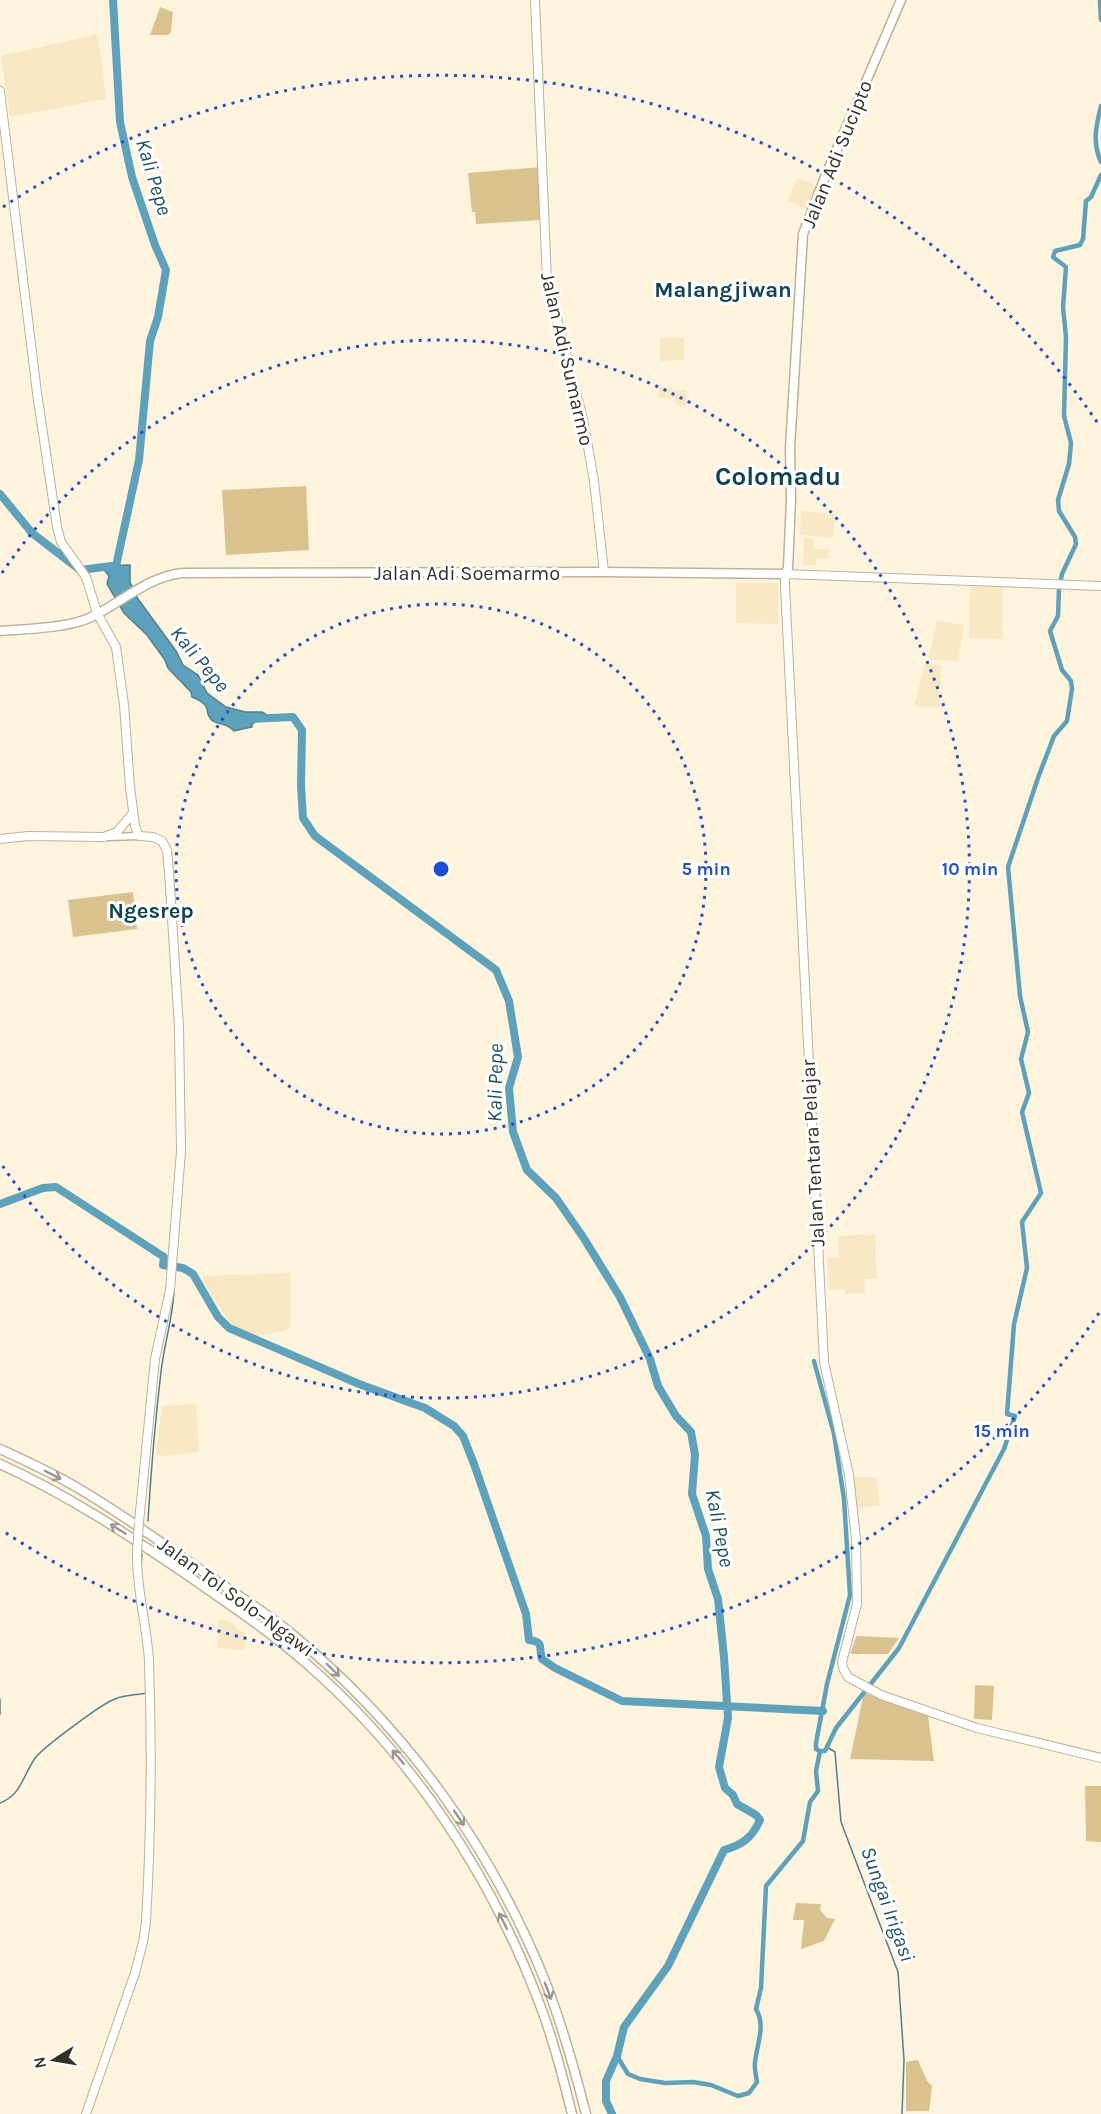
<svg xmlns="http://www.w3.org/2000/svg" width="1101" height="2114" font-family="Karla,sans-serif">
<style>
.built{fill:#f7e7c3}
.green{fill:#d9c28d}
.water{fill:#5da2bc;stroke:#51808f;stroke-width:1.5}
.lines{fill:none;stroke-linecap:round;stroke-linejoin:round}
.stream{stroke:#51808f;stroke-width:1.5}
.canal{stroke:#5da2bc;stroke-width:4.5}
.river{stroke:#5da2bc;stroke-width:8}
.minor-casing{stroke:#beb296;stroke-width:9}
.major-casing{stroke:#beb296;stroke-width:10}
.highway-casing{stroke:#beb296;stroke-width:11}
.minor{stroke:#fff;stroke-width:6}
.major{stroke:#fff;stroke-width:8}
.highway{stroke:#fff;stroke-width:8}
.major-bridge-casing{stroke:#beb296;stroke-width:10;stroke-linecap:butt}
.major-bridge{stroke:#fff;stroke-width:8}
.oneway{stroke:#9a9892}
.ring{fill:none;stroke:#1d4ed8;stroke-width:3;stroke-dasharray:3 6}
.labels{text-anchor:middle;dominant-baseline:central;stroke-width:6;stroke-linejoin:round;paint-order:stroke}
.street-label{font-size:20px;fill:#363125;stroke:#fff}
.water-label{font-size:21px;font-style:italic;fill:#1d5669;stroke:#fff}
.quarter-label{font-size:22px;font-weight:bold;fill:#0f4455;stroke:#fff}
.district-label{font-size:26px;font-weight:bold;fill:#0f4455;stroke:#fff}
.centre{fill:#1d4ed8;stroke:#fff;stroke-width:3}
.ring-label{font-size:18px;text-anchor:middle;font-weight:bold;fill:#1d4ed8;stroke:#fff;stroke-width:6;stroke-linejoin:round;paint-order:stroke}
</style>
<rect width="100%" height="100%" fill="#fef4dd"/>
<path class="built" d="M 97,34 L 102,63 L 106,99 L 10,117 L 1,56 Z
M 797,178 L 818,186 L 807,210 L 788,201 Z
M 684,337 L 684,360 L 660,361 L 660,338 Z
M 659,387 L 671,387 L 671,391 L 686,390 L 687,405 L 676,405 L 675,397 L 659,398 Z
M 801,511 L 835,514 L 833,538 L 800,535 Z
M 804,538 L 814,539 L 814,549 L 829,549 L 829,559 L 816,558 L 816,565 L 803,565 Z
M 736,583 L 778,583 L 778,624 L 736,623 Z
M 970,586 L 1003,587 L 1003,639 L 969,638 Z
M 937,621 L 964,625 L 958,661 L 928,660 Z
M 925,664 L 941,665 L 939,707 L 914,706 Z
M 875,1234 L 877,1279 L 864,1279 L 865,1293 L 846,1294 L 846,1289 L 829,1290 L 827,1258 L 839,1258 L 838,1236 Z
M 290,1273 L 291,1327 L 284,1331 L 257,1336 L 238,1330 L 230,1323 L 203,1281 L 203,1276 Z
M 196,1404 L 199,1452 L 163,1456 L 156,1454 L 162,1406 Z
M 854,1477 L 876,1477 L 880,1505 L 857,1508 Z
M 219,1620 L 227,1620 L 245,1634 L 245,1650 L 217,1648 Z"/>
<path class="green" d="M 160,7 L 173,12 L 171,32 L 168,35 L 150,35 Z
M 541,167 L 541,220 L 476,224 L 475,212 L 472,212 L 468,173 Z
M 306,486 L 309,550 L 226,555 L 222,490 Z
M 133,892 L 137,929 L 73,937 L 68,900 Z
M 856,1637 L 856,1636 L 899,1638 L 888,1654 L 850,1654 Z
M 975,1685 L 994,1686 L 992,1720 L 974,1719 Z
M 864,1693 L 928,1716 L 934,1761 L 850,1759 Z
M 1085,1786 L 1101,1786 L 1101,1842 L 1086,1841 Z
M 796,1903 L 821,1904 L 820,1910 L 827,1918 L 835,1919 L 824,1941 L 801,1949 L 804,1920 L 793,1920 Z
M 918,2060 L 927,2081 L 932,2086 L 929,2111 L 906,2111 L 906,2062 Z"/>
<path class="water" d="M 130,565 L 130,582 L 138,599 L 176,651 L 183,665 L 198,675 L 207,693 L 226,707 L 245,712 L 262,712 L 267,715 L 252,724 L 252,727 L 234,731 C 224,721 220,726 213,721 C 202,713 215,706 192,697 L 191,692 L 168,668 L 165,660 L 147,635 L 124,613 L 107,584 L 109,576 L 101,566 Z"/>
<g class="lines">
<path class="stream" d="M 148,1521 C 151,1471 155,1422 161,1372 C 164,1344 173,1318 174,1290
M 141,1567 L 142,1554
M 141,1572 L 145,1606
M 0,1699 L 0,1714
M 827,1747 L 835,1752 L 841,1822 L 898,1972 L 904,2060 L 902,2114
M 0,1803 C 22,1795 23,1774 36,1757 C 44,1747 104,1702 115,1699 C 124,1695 137,1695 147,1693"/>
<path class="canal" d="M 1100,0 L 1101,20
M 1101,106 C 1096,126 1092,143 1101,162
M 820,1751 L 825,1751 L 836,1728 L 899,1648 L 1004,1449 L 1015,1416 L 1007,1414 L 1014,1324 L 1027,1268 L 1022,1222 L 1041,1193 L 1022,1112 L 1029,1093 L 1021,1059 L 1028,1032 L 1020,996 L 1008,867 L 1039,775 L 1054,736 L 1067,721 L 1072,689 L 1071,681 L 1062,670 L 1050,631 L 1058,616 L 1059,589 L 1062,574 L 1076,544 L 1075,537 L 1059,511 L 1058,500 L 1069,464 L 1071,443 L 1064,416 L 1066,337 L 1063,307 L 1066,267 L 1053,257 L 1055,251 L 1080,245 L 1083,239 L 1086,201 L 1091,197 L 1101,175
M 617,2056 L 628,2074 L 640,2079 L 665,2083 L 693,2082 L 711,2085 L 738,2096 L 749,2093 L 757,2082 C 756,2075 754,2068 755,2062 C 757,2043 766,2026 756,2009 L 761,1988 L 766,1886 L 803,1841 L 810,1802 L 818,1791 L 816,1771 L 820,1751 L 816,1749 L 816,1743 L 827,1684 L 850,1595 L 844,1499 L 834,1434 L 814,1361"/>
<path class="river" d="M 113,0 L 120,122 L 132,177 L 155,245 L 166,270 L 158,317 L 150,341 L 139,460 L 116,566 L 118,575
M 0,494 L 32,533 L 80,570 L 112,566
M 248,719 L 293,717 L 302,730 L 301,786 L 303,818 L 315,836 L 496,970 L 509,1001 L 518,1057 L 509,1088 L 513,1132 L 527,1170 L 556,1198 L 583,1237 L 620,1297 L 650,1359 L 658,1386 L 676,1416 L 691,1432 L 695,1455 L 692,1494 L 706,1536 L 708,1569 L 718,1599 L 724,1657 L 728,1718 L 719,1767 L 725,1788 L 733,1795 L 737,1804 L 756,1815 L 760,1820 C 752,1838 742,1845 724,1850 L 668,1966 L 624,2027 L 617,2056 L 606,2081 L 606,2101 L 612,2114
M 0,1204 L 43,1188 L 56,1187 L 164,1257 L 163,1265 L 183,1268 L 193,1274 L 218,1317 L 229,1328 L 359,1384 L 425,1408 L 454,1426 L 463,1436 L 474,1464 L 526,1614 L 529,1640 C 545,1642 538,1647 542,1659 L 555,1668 L 622,1701 L 823,1711"/>
<defs>
<path id="minor" d="M 108,837 L 139,836"/>
<path id="major" d="M 535,0 L 547,281 L 583,419 L 594,481 L 604,572
M 0,91 L 37,393 L 57,527 L 61,542 L 86,577 L 97,613 L 116,647 L 124,705 L 130,787 L 135,826 L 139,836 L 153,837 L 162,841 L 167,850 L 169,872 L 179,1028 L 181,1151 L 170,1290 L 155,1359 L 139,1522
M 1101,586 L 785,574 L 785,586 L 824,1362 L 849,1475 L 856,1539 L 857,1604 L 842,1662 L 843,1668 L 848,1677 L 881,1695 L 977,1728 L 1101,1758
M 0,839 L 28,836 L 104,837 L 117,832 L 133,813
M 86,2114 L 135,1973 L 143,1942 L 146,1922 C 151,1836 152,1748 149,1661 C 147,1625 136,1589 137,1552"/>
<path id="highway" d="M 785,574 L 788,568 L 791,499 L 790,448 L 803,234 L 825,177 L 901,0
M 0,631 C 25,629 65,628 87,619 C 119,605 146,577 182,573 L 604,572 L 785,574
M 0,1449 C 24,1460 48,1471 71,1484 C 115,1509 156,1539 198,1568 C 229,1590 263,1610 292,1634 C 406,1728 493,1849 547,1986 C 563,2028 575,2071 586,2114
M 0,1464 C 66,1494 127,1534 187,1575 C 228,1604 270,1631 307,1664 C 410,1754 488,1870 537,1997 C 552,2035 562,2074 572,2114"/>
</defs>
<use href="#minor" class="minor-casing"/>
<use href="#major" class="major-casing"/>
<use href="#highway" class="highway-casing"/>
<use href="#minor" class="minor"/>
<use href="#major" class="major"/>
<use href="#highway" class="highway"/>
<defs>
<path id="major-bridge" d="M 137,1552 L 139,1522"/>
</defs>
<use href="#major-bridge" class="major-bridge-casing"/>
<use href="#major-bridge" class="major-bridge"/>
</g>
<defs><path id="oneway-shaft" d="M-6 0H5M1.5-3L5.5 0L1.5 3" fill="none" stroke-width="1.6" stroke-linecap="round" stroke-linejoin="round" transform="scale(1.5)"/></defs>
<g class="oneway">
<use href="#oneway-shaft" transform="translate(53 1475) rotate(27)"/>
<use href="#oneway-shaft" transform="translate(118 1529) rotate(-148)"/>
<use href="#oneway-shaft" transform="translate(333 1670) rotate(44)"/>
<use href="#oneway-shaft" transform="translate(398 1757) rotate(-130)"/>
<use href="#oneway-shaft" transform="translate(459 1818) rotate(56)"/>
<use href="#oneway-shaft" transform="translate(503 1921) rotate(-116)"/>
<use href="#oneway-shaft" transform="translate(548 1991) rotate(69)"/>
</g>
<g class="ring">
<circle cx="441" cy="869" r="265"/>
<path d="M2 573A529 529 0 1 1 2 1165"/>
<path d="M1099 1313A794 794 0 0 1 3 1531M3 207A794 794 0 0 1 1099 425"/>
</g>
<g class="labels">
<g class="street-label">
<text transform="translate(837 154) rotate(-68)">Jalan Adi Sucipto</text>
<text transform="translate(567 359) rotate(77)">Jalan Adi Sumarmo</text>
<text x="467" y="573">Jalan Adi Soemarmo</text>
<text transform="translate(813 1153) rotate(-93)">Jalan Tentara Pelajar</text>
<text transform="translate(236 1597) rotate(36)">Jalan Tol Solo–Ngawi</text>
</g>
<g class="water-label">
<text transform="translate(154 177) rotate(73)">Kali Pepe</text>
<text transform="translate(200 659) rotate(50)">Kali Pepe</text>
<text transform="translate(495 1083) rotate(-89)">Kali Pepe</text>
<text transform="translate(720 1528) rotate(79)">Kali Pepe</text>
<text transform="translate(888 1904) rotate(70)">Sungai Irigasi</text>
</g>
<g class="quarter-label">
<text x="723" y="290">Malangjiwan</text>
<text x="151" y="911">Ngesrep</text>
</g>
<g class="district-label">
<text x="778" y="476">Colomadu</text>
</g>
</g>
<circle cx="441" cy="869" r="9" class="centre"/>
<g class="ring-label">
<text x="706" y="875">5 min</text>
<text x="970" y="875">10 min</text>
<text x="1002" y="1437">15 min</text>
</g>
<g transform="translate(54 2060) rotate(259)" stroke="#ffffff" stroke-width="4.5" paint-order="stroke">
<path d="M0-4.5L10 22L0 15L-10 22Z" fill="#363125"/>
<text y="-9" font-size="16" font-weight="bold" text-anchor="middle" fill="#363125">N</text>
</g>
</svg>
